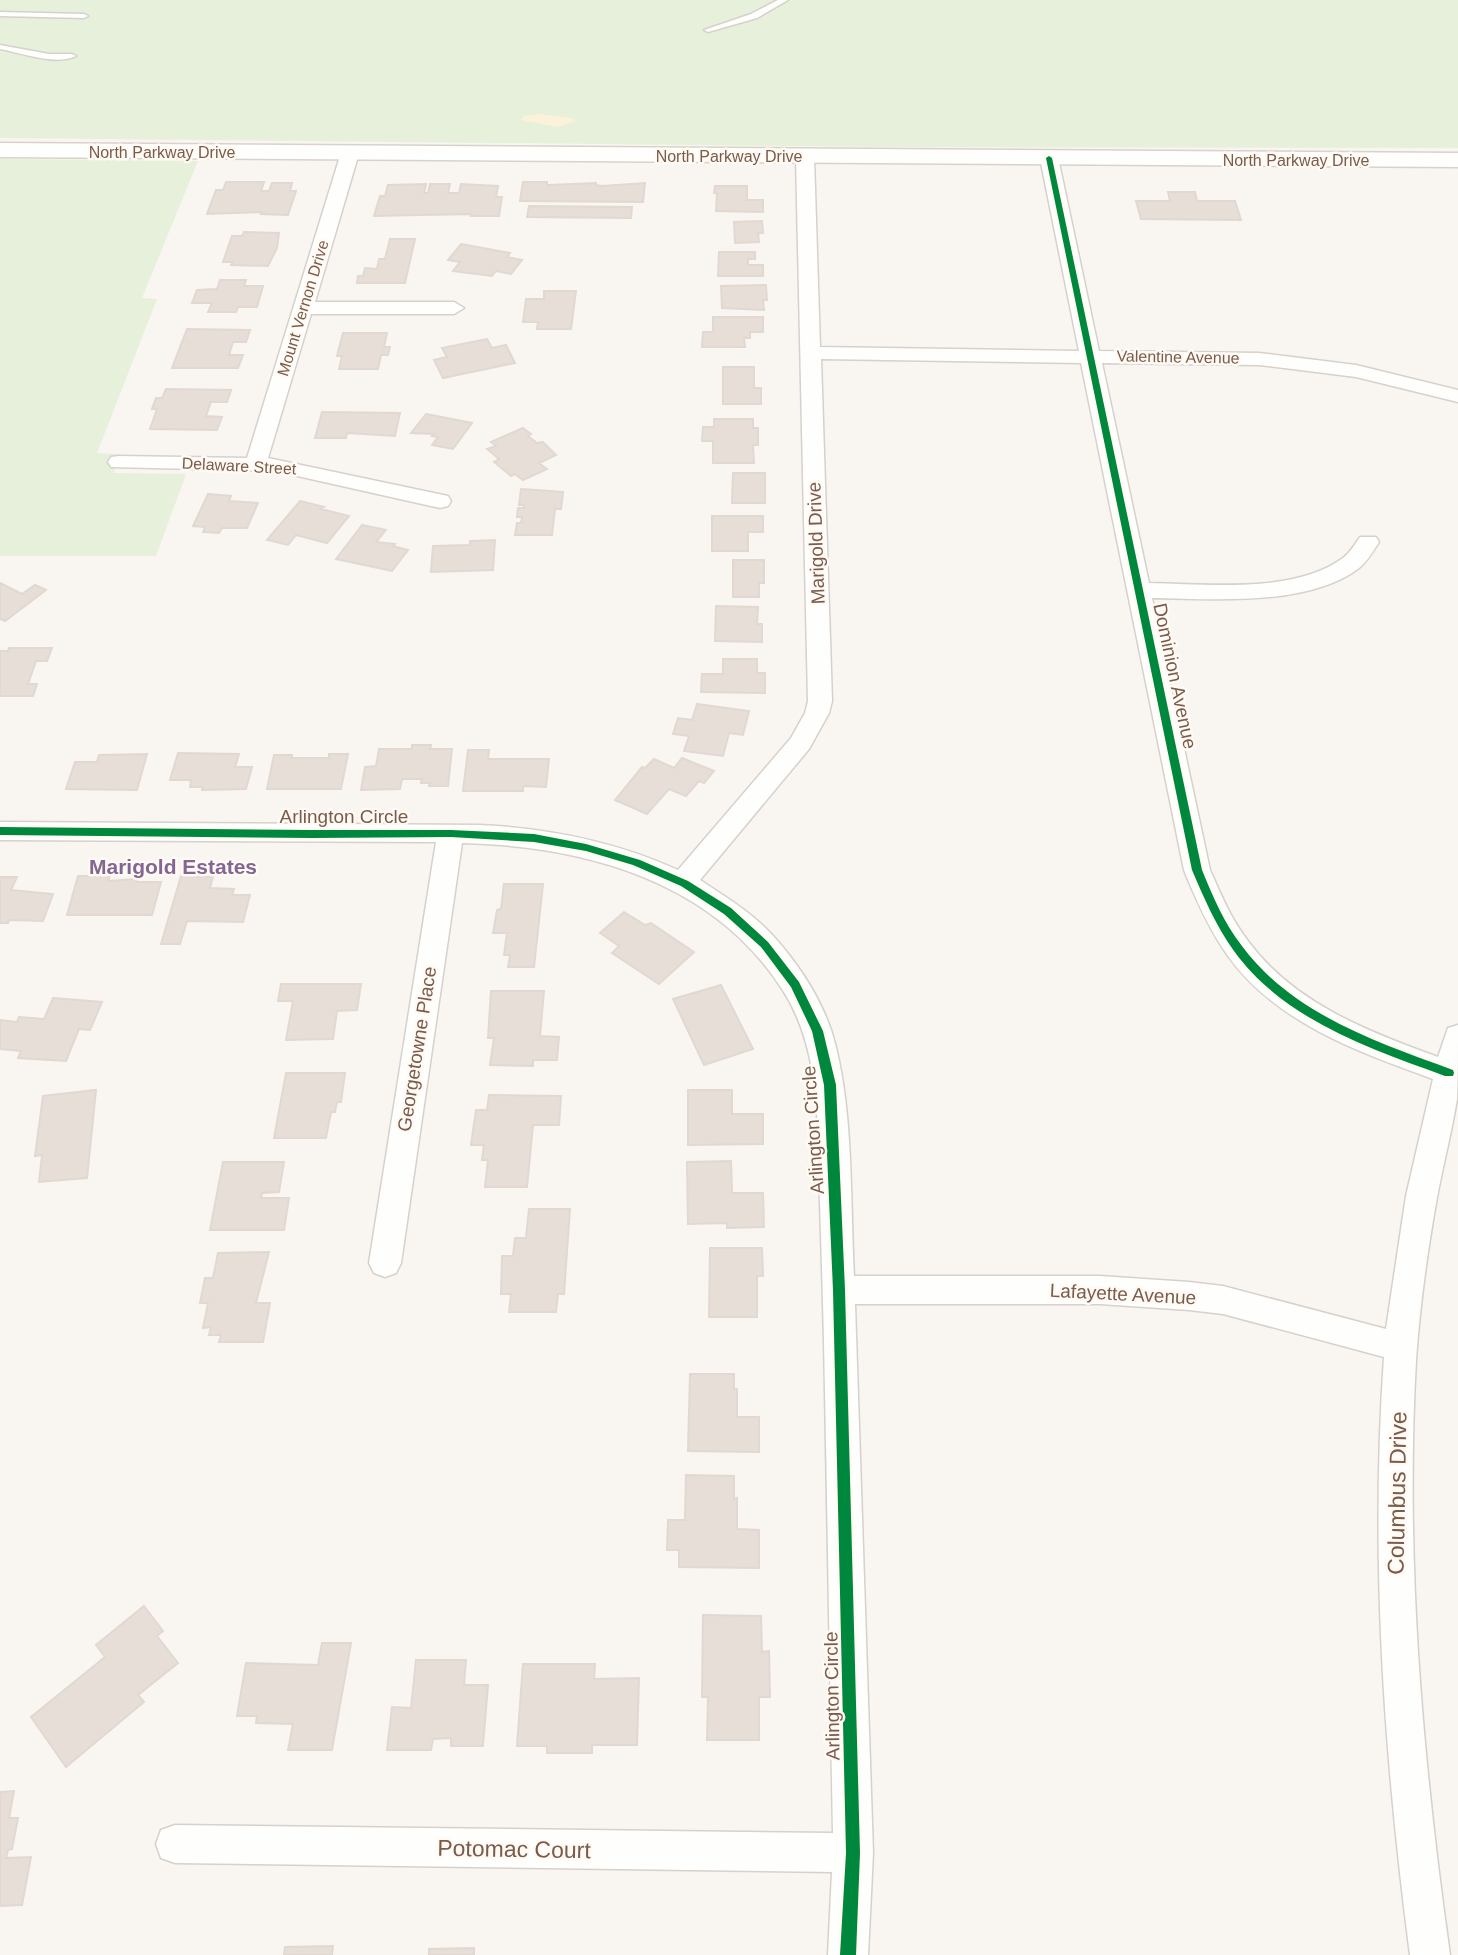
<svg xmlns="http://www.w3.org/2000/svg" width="1458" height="1955" font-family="Arial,sans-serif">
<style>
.green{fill:#e7f0db}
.sand{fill:#fbf2d9}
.building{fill:#e6ded7;stroke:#e2d8d2;stroke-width:2}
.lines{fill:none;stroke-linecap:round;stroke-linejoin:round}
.service-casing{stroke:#d7d1cb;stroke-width:3}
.minor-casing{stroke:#d7d1cb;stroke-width:3}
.secondary-casing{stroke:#d9d2cb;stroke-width:3}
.service{fill:#fefefd;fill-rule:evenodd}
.minor{fill:#fefefd;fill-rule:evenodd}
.secondary{fill:#fefefd;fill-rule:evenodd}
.cycleway-casing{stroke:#fffaf3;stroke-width:5}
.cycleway{fill:#00873e;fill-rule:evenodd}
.labels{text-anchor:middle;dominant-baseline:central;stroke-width:5;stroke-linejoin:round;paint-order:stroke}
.far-street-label{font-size:16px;fill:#7a5c4d;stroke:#fffaf3}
.street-label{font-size:19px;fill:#7a5c4d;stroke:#fffaf3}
.neighbourhood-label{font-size:21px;font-weight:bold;fill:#846695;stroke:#fffaf3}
.near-street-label{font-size:23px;fill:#7a5c4d;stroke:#fffaf3}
</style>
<rect width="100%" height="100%" fill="#f9f5f0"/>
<path class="green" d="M 0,0 L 1458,0 L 1458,148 L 894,147 L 0,138 Z
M 0,159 L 198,161 L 142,298 L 157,299 L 97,453 L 120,454 L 113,473 L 186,474 L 156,556 L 0,556 Z"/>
<path class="sand" d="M 538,114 L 572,118 L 576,121 L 558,127 L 521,120 L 524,116 Z"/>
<path class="building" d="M 226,182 L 264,182 L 261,191 L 269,191 L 272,183 L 292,183 L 290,191 L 296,191 L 288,215 L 261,214 L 262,212 L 207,214 L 216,190 L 223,190 Z
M 523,182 L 547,182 L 547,185 L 596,183 L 596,185 L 602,186 L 645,183 L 643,202 L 520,201 Z
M 426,184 L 424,193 L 428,193 L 430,184 L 450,184 L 448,193 L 459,193 L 461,184 L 498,186 L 496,197 L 502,197 L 499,216 L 471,216 L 472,214 L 374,216 L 380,196 L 385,196 L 388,185 Z
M 715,186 L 747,186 L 747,200 L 763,200 L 763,212 L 716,211 L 717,193 L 714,193 Z
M 1168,192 L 1195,192 L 1197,201 L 1235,201 L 1241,220 L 1141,219 L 1136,201 L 1170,201 Z
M 529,206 L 632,207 L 631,218 L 527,217 Z
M 762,221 L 763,233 L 758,233 L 759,242 L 735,243 L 734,222 Z
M 244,232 L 279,233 L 277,248 L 268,266 L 231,265 L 233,262 L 223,262 L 232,236 L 242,236 Z
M 390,239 L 415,239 L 405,283 L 357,283 L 358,276 L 363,276 L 365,268 L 377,269 L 379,259 L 385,259 Z
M 461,244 L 510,253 L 507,257 L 522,260 L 511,274 L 496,271 L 492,276 L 453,271 L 460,262 L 448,260 Z
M 719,252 L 755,252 L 755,259 L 748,259 L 748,265 L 763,265 L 763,276 L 718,276 Z
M 220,280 L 246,280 L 244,286 L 263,286 L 257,307 L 238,307 L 236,312 L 208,312 L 212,303 L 192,303 L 197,290 L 217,289 Z
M 766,285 L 767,300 L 763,300 L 764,310 L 722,308 L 721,286 Z
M 544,291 L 576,291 L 571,329 L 537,329 L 538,322 L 523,322 L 526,299 L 544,299 Z
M 713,317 L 763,317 L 763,332 L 750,332 L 750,338 L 744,338 L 745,347 L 702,347 L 703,332 L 713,332 Z
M 187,329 L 250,330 L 246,342 L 233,342 L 229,355 L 243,355 L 238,368 L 172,368 Z
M 343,333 L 387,333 L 384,347 L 390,347 L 388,355 L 381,355 L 378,369 L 339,369 L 342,356 L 337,356 Z
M 487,339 L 492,348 L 506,345 L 515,363 L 443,378 L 434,360 L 447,357 L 442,348 Z
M 723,367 L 754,367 L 754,388 L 761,388 L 761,404 L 723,404 Z
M 166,389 L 231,390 L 227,402 L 211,402 L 206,416 L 222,417 L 217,430 L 150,429 L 157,409 L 152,409 L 156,398 L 162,398 Z
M 322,412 L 400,413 L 395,436 L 347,433 L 346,438 L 315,438 Z
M 426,414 L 472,423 L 453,449 L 432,445 L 438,437 L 432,436 L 434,434 L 411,433 Z
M 714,419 L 753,419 L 753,428 L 758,428 L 758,445 L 753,445 L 754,463 L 713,463 L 713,441 L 702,441 L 703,427 L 714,427 Z
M 523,428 L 531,434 L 528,436 L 537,443 L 543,442 L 556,455 L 539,463 L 547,469 L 523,480 L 515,474 L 511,476 L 494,462 L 499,459 L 487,449 L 496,446 L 491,442 Z
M 733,473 L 765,473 L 765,503 L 732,503 Z
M 521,489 L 563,492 L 561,509 L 555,509 L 552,535 L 515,535 L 517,523 L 521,523 L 522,517 L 517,517 L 518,508 L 524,508 L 524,505 L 519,505 Z
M 208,494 L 231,496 L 229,501 L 258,503 L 247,528 L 222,528 L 219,533 L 203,532 L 205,527 L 193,526 Z
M 300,501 L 324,507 L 321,509 L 349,516 L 327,543 L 296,535 L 288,545 L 267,540 Z
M 712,516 L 763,516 L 763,532 L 748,532 L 748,551 L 712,551 Z
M 362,525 L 386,530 L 376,542 L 395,544 L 393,546 L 408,550 L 392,571 L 336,559 Z
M 495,540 L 493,570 L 431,572 L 433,546 L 470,545 L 470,541 Z
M 733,560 L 764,560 L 764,583 L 759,583 L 759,597 L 733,597 Z
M 0,583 L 22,594 L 35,585 L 46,590 L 5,621 L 0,619 Z
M 716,606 L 758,607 L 757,624 L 762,624 L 762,642 L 715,641 Z
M 9,648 L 52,648 L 47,661 L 36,661 L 28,684 L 37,684 L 33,696 L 0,696 L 0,651 L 8,651 Z
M 723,659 L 757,659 L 757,673 L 765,673 L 765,693 L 701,692 L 702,674 L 723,674 Z
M 697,704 L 749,711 L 743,735 L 729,733 L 723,756 L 684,751 L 689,736 L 673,734 L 678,718 L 692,720 Z
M 412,745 L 431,745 L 430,749 L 452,749 L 448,786 L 429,786 L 430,783 L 421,783 L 422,779 L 402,779 L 400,789 L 361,790 L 365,767 L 376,766 L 379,749 L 412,749 Z
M 468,750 L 489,750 L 488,759 L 549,759 L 546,787 L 523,786 L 523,791 L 463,791 Z
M 178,753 L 239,754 L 235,767 L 252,767 L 246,789 L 202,790 L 203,787 L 190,787 L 191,780 L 170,780 Z
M 147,754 L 137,790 L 66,789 L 75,762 L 97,762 L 99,755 Z
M 329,754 L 348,754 L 341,789 L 267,789 L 274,755 L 292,755 L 292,758 L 329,758 Z
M 682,758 L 714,771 L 704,783 L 699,781 L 686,796 L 669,789 L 647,814 L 615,800 L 642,767 L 645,768 L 654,759 L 674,768 Z
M 78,876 L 110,876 L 108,881 L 137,879 L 137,882 L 161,882 L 152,915 L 67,915 Z
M 181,876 L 213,877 L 210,888 L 234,889 L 232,895 L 250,895 L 243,922 L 187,921 L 180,944 L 161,944 Z
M 0,877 L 17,877 L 11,890 L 53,894 L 43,921 L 9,920 L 8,923 L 0,923 Z
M 504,884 L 543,884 L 534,967 L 508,967 L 510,955 L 504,955 L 507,933 L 493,933 L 497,910 L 501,909 Z
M 624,912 L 645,925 L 651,923 L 694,952 L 659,984 L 612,953 L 619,946 L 600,933 Z
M 281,984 L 361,984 L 357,1010 L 337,1011 L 333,1039 L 286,1040 L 293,1001 L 278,1001 Z
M 721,985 L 753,1049 L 704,1065 L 673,999 Z
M 491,991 L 544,991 L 540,1036 L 559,1037 L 557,1060 L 533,1060 L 533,1066 L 490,1065 L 494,1038 L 488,1038 Z
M 53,998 L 102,1002 L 90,1030 L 79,1029 L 66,1061 L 18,1058 L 21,1051 L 0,1049 L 0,1020 L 17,1022 L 19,1017 L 44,1019 Z
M 286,1073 L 345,1073 L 341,1102 L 337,1102 L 335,1112 L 331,1112 L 326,1138 L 274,1138 Z
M 96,1090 L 87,1178 L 39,1182 L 42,1155 L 35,1156 L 43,1096 Z
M 688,1090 L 732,1090 L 732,1114 L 763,1114 L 763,1144 L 688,1145 Z
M 489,1095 L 561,1096 L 559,1125 L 533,1125 L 527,1187 L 485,1187 L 488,1160 L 482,1160 L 484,1145 L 471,1145 L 476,1110 L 487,1110 Z
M 731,1161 L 732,1193 L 763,1193 L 764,1227 L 727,1228 L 727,1223 L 688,1224 L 687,1162 Z
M 223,1162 L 284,1162 L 279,1192 L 262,1193 L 261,1198 L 289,1198 L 284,1230 L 210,1230 Z
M 529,1209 L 570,1209 L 564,1294 L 558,1294 L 556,1312 L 509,1312 L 511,1294 L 501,1294 L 502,1256 L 513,1256 L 515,1238 L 526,1238 Z
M 710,1248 L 762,1248 L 763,1276 L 757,1276 L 757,1317 L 709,1317 Z
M 269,1252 L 256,1303 L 270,1303 L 263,1342 L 219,1342 L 221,1335 L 209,1335 L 211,1327 L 203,1328 L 208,1303 L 200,1303 L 205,1278 L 213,1278 L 218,1253 Z
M 690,1374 L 734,1374 L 734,1389 L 737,1389 L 737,1417 L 759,1417 L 759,1452 L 688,1451 Z
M 686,1475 L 734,1476 L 734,1499 L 737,1498 L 737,1529 L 759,1530 L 759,1568 L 679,1567 L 679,1550 L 667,1550 L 668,1520 L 685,1520 Z
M 144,1606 L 163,1631 L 157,1636 L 178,1663 L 138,1695 L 144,1702 L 66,1767 L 31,1717 L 105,1657 L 96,1645 Z
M 703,1615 L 761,1616 L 762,1652 L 769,1651 L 770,1697 L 759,1697 L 759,1740 L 707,1740 L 708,1697 L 702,1697 Z
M 322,1643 L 351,1643 L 332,1750 L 288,1750 L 293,1724 L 256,1723 L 257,1716 L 237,1716 L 246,1663 L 318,1665 Z
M 416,1660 L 466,1660 L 464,1685 L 488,1685 L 483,1746 L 451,1746 L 451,1738 L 433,1739 L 431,1750 L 387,1750 L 392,1707 L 411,1708 Z
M 523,1664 L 595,1664 L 594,1679 L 639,1678 L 637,1745 L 592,1745 L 592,1753 L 547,1753 L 547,1746 L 517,1746 Z
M 14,1791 L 9,1818 L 18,1818 L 12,1849 L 8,1850 L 6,1858 L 31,1857 L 22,1905 L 0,1906 L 0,1792 Z
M 333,1946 L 332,1955 L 284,1955 L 285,1947 Z
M 474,1948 L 474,1955 L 429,1955 L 429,1949 Z"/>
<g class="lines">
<defs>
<path id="service" d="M 778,0 L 788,0 L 757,18 L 708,32 L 704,30 L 751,14 Z
M 0,12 L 84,14 L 88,16 L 84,18 L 0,16 Z
M 0,45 L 49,54 L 72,54 L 76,56 C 56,66 22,53 0,49 Z"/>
<path id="minor" d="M 350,148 L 359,153 L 315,302 L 454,302 L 464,308 L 454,314 L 311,314 L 268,458 L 448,496 L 451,501 L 448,506 L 440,508 L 275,471 L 111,467 L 108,462 L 111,457 L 119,456 L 247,458 L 341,153 Z
M 805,152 L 814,157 L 820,347 L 1079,351 L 1040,158 L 1049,153 L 1058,158 L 1099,351 L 1259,353 L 1356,365 L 1458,390 L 1458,402 L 1356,377 L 1259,365 L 1102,363 L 1149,583 C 1206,584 1295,594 1343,558 C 1350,553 1355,544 1360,537 L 1376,537 L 1379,542 C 1374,550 1367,562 1359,568 C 1308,607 1213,599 1152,598 L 1210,870 C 1221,895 1231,919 1248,941 C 1293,1003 1369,1032 1438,1057 L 1448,1028 L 1458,1025 C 1458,1049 1458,1075 1457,1099 C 1452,1130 1444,1161 1438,1192 C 1428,1247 1420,1303 1416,1360 C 1405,1559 1422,1757 1450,1955 L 1410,1955 C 1384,1756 1370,1558 1384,1357 L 1223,1314 L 1189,1310 L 1100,1304 L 855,1304 L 873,1853 L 868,1955 L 828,1955 L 832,1872 L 175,1863 L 161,1858 L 156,1844 L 161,1830 L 175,1825 L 833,1833 C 830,1686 828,1539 825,1392 C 824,1329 822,1266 820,1203 C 817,1132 823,1051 782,989 C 712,880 584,846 462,843 L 401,1263 L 396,1273 L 385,1277 L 374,1273 L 369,1263 L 436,842 L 0,840 L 0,822 L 479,825 C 548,828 614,841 678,870 L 791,738 L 805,713 L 808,701 L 796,157 ZM 821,359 L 1081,363 L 1184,870 C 1196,900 1209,929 1228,956 C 1276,1023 1359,1052 1433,1079 L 1406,1196 L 1386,1329 L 1223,1286 L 1189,1282 L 1100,1276 L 854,1276 C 850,1201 854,1105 832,1033 C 821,999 799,965 775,938 C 754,914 726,897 700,880 L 809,749 L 829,713 L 832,701 Z"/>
<path id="secondary" d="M 0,143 L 1458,153 L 1458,167 L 0,157 Z"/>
</defs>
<use href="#service" class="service-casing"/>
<use href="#minor" class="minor-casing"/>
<use href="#secondary" class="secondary-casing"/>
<use href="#service" class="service"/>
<use href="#minor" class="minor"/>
<use href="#secondary" class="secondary"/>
<defs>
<path id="cycleway" d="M 1049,156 L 1052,158 L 1202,870 C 1213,897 1224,923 1242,946 C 1292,1014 1377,1042 1453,1070 L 1454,1073 L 1453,1076 L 1445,1076 C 1369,1048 1284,1020 1234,951 C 1216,926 1204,898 1192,870 L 1046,158 Z
M 0,827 L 312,830 L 451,830 L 534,834 L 586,844 L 640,860 L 688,881 L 731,908 L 768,942 L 799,982 L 823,1031 L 836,1085 L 845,1290 L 860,1853 L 856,1955 L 840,1955 L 846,1853 L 833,1290 L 824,1085 L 812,1031 L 791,987 L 761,947 L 724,914 L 681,886 L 633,865 L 586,851 L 534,842 L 451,837 L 312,838 L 0,835 Z"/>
</defs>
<use href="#cycleway" class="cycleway-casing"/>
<use href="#cycleway" class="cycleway"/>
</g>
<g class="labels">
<g class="far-street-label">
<text x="162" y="152">North Parkway Drive</text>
<text x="729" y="156">North Parkway Drive</text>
<text x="1296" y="160">North Parkway Drive</text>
<text transform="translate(303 308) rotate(-73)">Mount Vernon Drive</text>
<text transform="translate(1178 357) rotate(1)">Valentine Avenue</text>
<text transform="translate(239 466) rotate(3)">Delaware Street</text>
</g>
<g class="street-label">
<text transform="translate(816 543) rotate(-92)">Marigold Drive</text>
<text transform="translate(1175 676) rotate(78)">Dominion Avenue</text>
<text x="344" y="816">Arlington Circle</text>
<text transform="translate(417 1049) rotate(-81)">Georgetowne Place</text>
<text transform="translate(813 1130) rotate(-94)">Arlington Circle</text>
<text transform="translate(1123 1294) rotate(3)">Lafayette Avenue</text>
<text transform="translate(832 1696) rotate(-91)">Arlington Circle</text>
</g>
<g class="neighbourhood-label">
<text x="173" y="866">Marigold Estates</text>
</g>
<g class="near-street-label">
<text transform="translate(1397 1493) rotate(-89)">Columbus Drive</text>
<text transform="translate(514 1849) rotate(1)">Potomac Court</text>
</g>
</g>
</svg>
